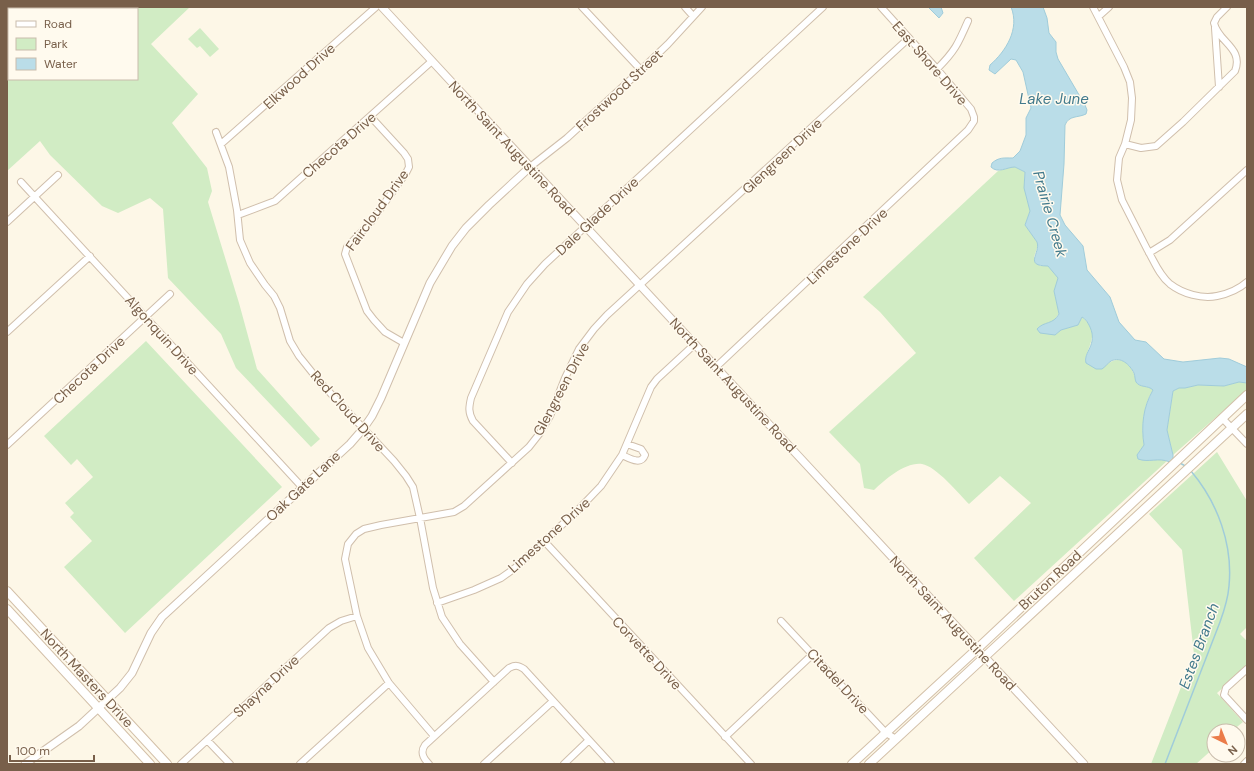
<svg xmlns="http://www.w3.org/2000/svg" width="1254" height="771" font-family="'DM Sans',sans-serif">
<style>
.green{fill:#d1ecc4;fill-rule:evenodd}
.water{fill:#badde8;stroke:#a0ccda}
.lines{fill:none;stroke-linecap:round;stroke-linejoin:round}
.stream{stroke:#a0ccda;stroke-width:1.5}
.minor-casing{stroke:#d0bfac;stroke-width:8}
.tertiary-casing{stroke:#d0bfac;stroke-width:9}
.secondary-casing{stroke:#d3c0a9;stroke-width:10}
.minor{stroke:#fff;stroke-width:6}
.tertiary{stroke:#fff;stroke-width:7}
.secondary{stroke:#fff;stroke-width:8}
.labels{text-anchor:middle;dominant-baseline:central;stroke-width:3;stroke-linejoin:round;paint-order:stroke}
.street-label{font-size:14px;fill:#785f4a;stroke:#fffaee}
.water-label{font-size:15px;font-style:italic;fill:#427a8c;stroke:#fffaee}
</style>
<rect width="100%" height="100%" fill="#fdf7e7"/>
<path class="green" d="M 7,7 L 190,7 L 151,44 L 198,94 L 172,123 L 207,168 L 212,191 L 208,202 L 239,303 L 257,369 L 320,439 L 311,447 L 236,368 L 221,334 L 168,278 L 163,209 L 150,198 L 118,213 L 102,206 L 50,155 L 40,141 L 7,171 ZM 9,9 L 137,9 L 137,79 L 9,79 Z
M 200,28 L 219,49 L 210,57 L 200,46 L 197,48 L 188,39 Z
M 1011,167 L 1015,167 L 1025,172 L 1024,182 L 1030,211 L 1025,225 L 1037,242 L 1038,245 L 1034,257 L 1040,266 L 1048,266 L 1059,278 L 1054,291 L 1059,313 L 1054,321 L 1040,326 L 1055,335 L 1061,330 L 1078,325 L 1082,317 C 1101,332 1088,345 1085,361 L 1105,366 C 1116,356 1127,359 1133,372 C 1135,375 1135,379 1136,382 C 1140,388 1148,385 1153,390 C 1143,405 1141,428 1144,445 L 1137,455 L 1152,460 L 1159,459 L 1167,461 L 1014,601 L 974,558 L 1031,503 L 1000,476 L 969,504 C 959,494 936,466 922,464 C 905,462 886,479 874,490 L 864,488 L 860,464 L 829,432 L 916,353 L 880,312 L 863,297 L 998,171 Z
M 146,341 L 282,487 L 125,633 L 64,567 L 92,541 L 70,517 L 74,513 L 65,503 L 93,477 L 77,459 L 71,465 L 44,436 Z
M 1239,382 L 1247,383 L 1247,390 L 1173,455 L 1167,430 L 1173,391 L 1179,388 L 1185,388 L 1198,385 L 1224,386 Z
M 1217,452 L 1247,501 L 1247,627 L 1240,634 L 1247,641 L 1247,666 L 1217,693 L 1243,722 L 1232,731 L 1214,731 L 1214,748 L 1196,764 L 1151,764 L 1194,654 L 1182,550 L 1149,514 Z"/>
<path class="water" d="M 928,7 L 941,7 L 943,13 L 939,18 Z
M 1011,7 L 1043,7 L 1047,18 L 1049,33 L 1056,42 L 1056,52 L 1058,59 L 1085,105 L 1087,110 L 1086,114 C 1078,118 1069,115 1065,125 L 1064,164 L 1060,215 L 1065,225 L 1083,246 L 1087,270 L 1110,297 L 1119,322 L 1135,340 L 1146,342 L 1164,359 L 1183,362 L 1220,358 L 1229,359 L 1247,367 L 1247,383 L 1239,382 L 1224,386 L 1198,385 L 1185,388 L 1179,388 L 1173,391 L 1167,430 L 1173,455 L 1173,459 L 1170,462 C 1158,457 1149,463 1138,459 L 1137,455 L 1144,445 C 1141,426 1143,407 1153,390 C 1148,385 1140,388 1136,382 C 1135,380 1135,376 1134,373 C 1130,365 1121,356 1111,361 C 1108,363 1105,367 1102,369 L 1096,369 L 1086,363 C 1083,352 1098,345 1090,327 C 1088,323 1086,319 1082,317 L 1078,325 L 1061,330 L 1055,335 L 1040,333 L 1037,329 C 1044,321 1053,325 1059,314 L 1054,291 L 1058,278 L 1048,266 C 1023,266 1041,253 1037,242 L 1025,225 L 1030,211 L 1024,188 L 1025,172 L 1015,167 C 1007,167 998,174 991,167 L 992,163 C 999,157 1004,158 1013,158 L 1020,151 L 1026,135 L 1026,118 L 1031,108 L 1023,72 L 1016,60 L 1011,59 L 995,74 L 989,70 L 990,65 C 1006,51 1020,29 1011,7 Z"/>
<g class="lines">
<path class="stream" d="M 1180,463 L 1187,467
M 1165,764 L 1220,622 C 1224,611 1228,599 1229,586 C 1233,545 1218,503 1191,471"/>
<defs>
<path id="minor" d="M 582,7 L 641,70
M 685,7 L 693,16
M 1093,7 L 1124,67 L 1130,82 L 1132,98 L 1131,120 L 1125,144 L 1119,158 L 1117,180 L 1122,200 C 1130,216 1139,233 1147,249 C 1154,261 1159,275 1170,284 C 1183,294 1202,299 1217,296 C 1227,294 1239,289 1247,282
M 1099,16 L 1109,7
M 1215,28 L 1219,87
M 937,69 C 955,51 958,44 968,21
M 371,117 L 404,153 L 408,159 L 409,167 L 406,173 L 371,222 L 347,247 L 345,254 L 367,311 L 374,320 L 385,332 L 404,343
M 216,132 L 229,167 L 237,210 L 240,240 L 250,263 L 265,285 L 274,296 L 280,308 L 290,341 L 299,356 L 319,381 L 394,461 L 406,476 L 413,487 L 420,518 L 433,588 L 442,617 L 460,644 L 494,682
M 221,144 L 376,7
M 1125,144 L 1141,148 L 1156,146 L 1183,122 L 1235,71 C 1244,48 1218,42 1214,23 L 1217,17 L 1227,7
M 530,167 L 567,138 L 641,70 L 668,44 L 702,7
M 21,182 L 302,487
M 238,215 L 275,201 L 432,61
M 7,222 L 58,175
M 1149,253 L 1170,240 L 1247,170
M 7,332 L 90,256
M 716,367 L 968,130 L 974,121 L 974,117 L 971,109 L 937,69 L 881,7
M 1222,418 L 1247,444
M 7,445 L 170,294
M 622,455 C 629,458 641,466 645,455 L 641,449 L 627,444
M 512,463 L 473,421 C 468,412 469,407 471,398 L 508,312 L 527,284 L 545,264 L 823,7
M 545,542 L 751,764
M 437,603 L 474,590 L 501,578 L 515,568 L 577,511 L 601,486 L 622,455 L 651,387 L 657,379 L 695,344
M 781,621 L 886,733 L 896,739
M 1247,669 L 1226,688 L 1224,695 L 1247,720
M 434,736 L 389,683 L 368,648 L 357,616 L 345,559 L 348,544 L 356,534 L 364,529 L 381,525 L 454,512 L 464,506 L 529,447 L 540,433 L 550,416 L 565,378 L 579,349 L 594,329 L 607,315 L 909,38
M 725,737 L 813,654
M 207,740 L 230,764
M 181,764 L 329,628 L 341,621 L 357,616
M 300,764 L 389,683
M 429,764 C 423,758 420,752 425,745 L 509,668 C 515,665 518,665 524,669 L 611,764
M 484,764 L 553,701
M 564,764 L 589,740
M 1244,764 L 1247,761"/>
<path id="tertiary" d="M 382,7 L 1084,764
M 25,764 L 79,726 L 120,688 L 132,673 L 151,633 L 162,617 L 350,444 L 363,429 L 372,416 L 381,398 L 430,283 L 452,246 L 466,228 L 489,205 L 530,167"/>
<path id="secondary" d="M 7,591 L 167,764
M 7,609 L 150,764
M 852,764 L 977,649 L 1247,395
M 869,764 L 1247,414"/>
</defs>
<use href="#minor" class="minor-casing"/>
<use href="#tertiary" class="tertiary-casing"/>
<use href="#secondary" class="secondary-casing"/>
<use href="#minor" class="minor"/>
<use href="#tertiary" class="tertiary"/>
<use href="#secondary" class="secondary"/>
</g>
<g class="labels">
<g class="street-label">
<text transform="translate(930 63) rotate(49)">East Shore Drive</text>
<text transform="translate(299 76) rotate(-42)">Elkwood Drive</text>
<text transform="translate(619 90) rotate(-43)">Frostwood Street</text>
<text transform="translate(339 145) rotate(-41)">Checota Drive</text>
<text transform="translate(512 148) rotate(47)">North Saint Augustine Road</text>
<text transform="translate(782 156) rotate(-43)">Glengreen Drive</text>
<text transform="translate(377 210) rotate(-54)">Faircloud Drive</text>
<text transform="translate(597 216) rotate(-43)">Dale Glade Drive</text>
<text transform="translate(847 246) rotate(-43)">Limestone Drive</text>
<text transform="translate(162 335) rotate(48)">Algonquin Drive</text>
<text transform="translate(89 370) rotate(-43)">Checota Drive</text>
<text transform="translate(733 385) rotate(47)">North Saint Augustine Road</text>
<text transform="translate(561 389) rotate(-62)">Glengreen Drive</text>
<text transform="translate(348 411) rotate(48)">Red Cloud Drive</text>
<text transform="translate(303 486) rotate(-43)">Oak Gate Lane</text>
<text transform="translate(549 535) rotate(-42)">Limestone Drive</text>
<text transform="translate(1050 580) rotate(-43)">Bruton Road</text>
<text transform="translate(953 623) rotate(47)">North Saint Augustine Road</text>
<text transform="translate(647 653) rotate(47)">Corvette Drive</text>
<text transform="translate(87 678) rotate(47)">North Masters Drive</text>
<text transform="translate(838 681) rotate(47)">Citadel Drive</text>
<text transform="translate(266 686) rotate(-43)">Shayna Drive</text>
</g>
<g class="water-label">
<text x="1054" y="99">Lake June</text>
<text transform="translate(1050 214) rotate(74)">Prairie Creek</text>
<text transform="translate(1199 646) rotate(-70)">Estes Branch</text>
</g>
</g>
<rect width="1254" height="771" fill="none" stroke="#785f4a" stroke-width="16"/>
<rect x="8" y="8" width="130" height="72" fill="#fffaee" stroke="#c9bcac"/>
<rect x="16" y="21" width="20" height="6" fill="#ffffff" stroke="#c9bcac"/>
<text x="44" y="28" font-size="12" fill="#785f4a">Road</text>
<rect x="16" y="38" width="20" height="12" fill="#d1ecc4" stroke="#c9bcac"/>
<text x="44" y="48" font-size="12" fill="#785f4a">Park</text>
<rect x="16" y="58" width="20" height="12" fill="#badde8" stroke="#c9bcac"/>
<text x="44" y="68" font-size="12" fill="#785f4a">Water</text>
<g transform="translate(1226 743) rotate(137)"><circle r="19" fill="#fffaee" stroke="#c9bcac"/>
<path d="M0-3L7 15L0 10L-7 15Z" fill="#eb7c49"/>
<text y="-6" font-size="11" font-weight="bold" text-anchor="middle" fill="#785f4a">N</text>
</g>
<path d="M10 755v6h84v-6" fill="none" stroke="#785f4a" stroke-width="2"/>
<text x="16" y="755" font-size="12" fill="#785f4a" stroke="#fffaee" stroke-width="3" paint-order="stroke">100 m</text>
</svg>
